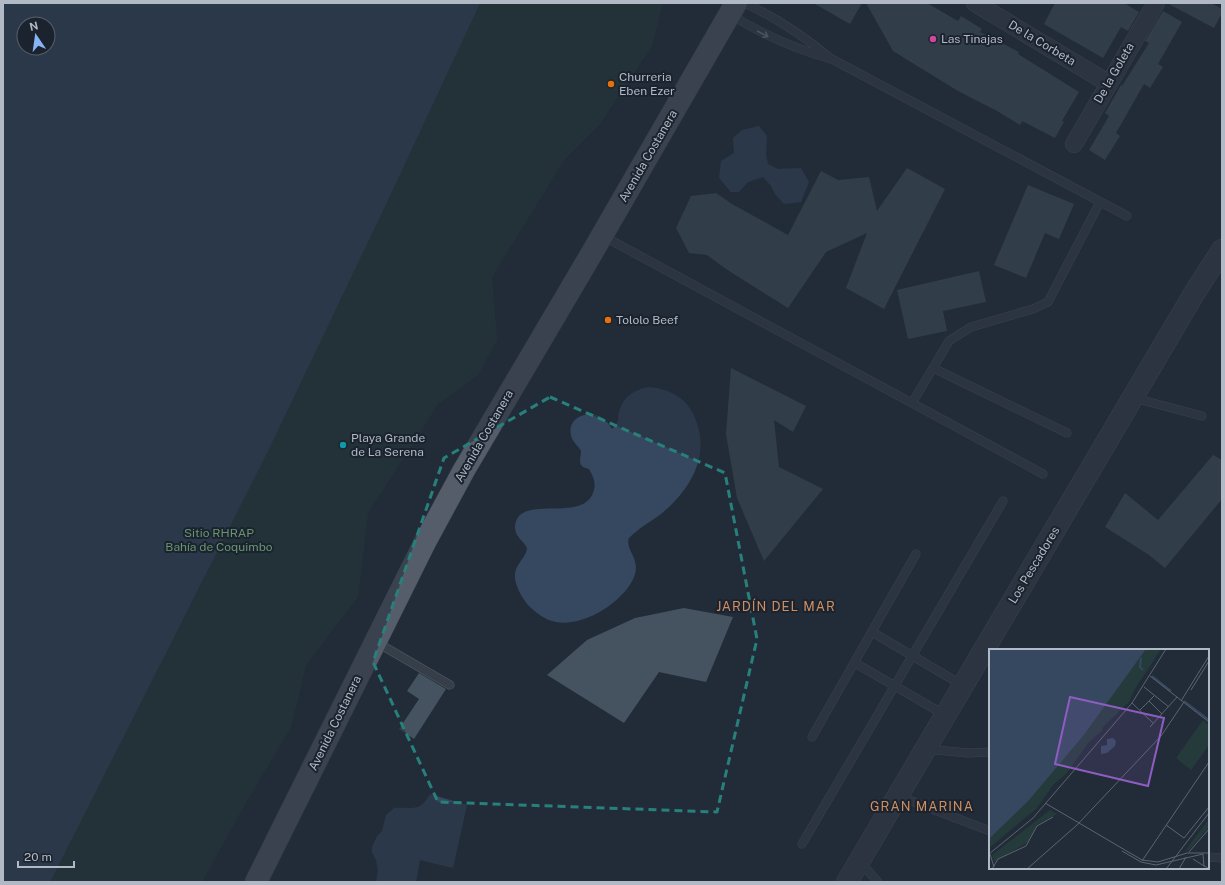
<svg xmlns="http://www.w3.org/2000/svg" width="1225" height="885" font-family="'Public Sans',sans-serif">
<style>
.green{fill:#253a3b}
.water{fill:#36485f;fill-rule:evenodd}
.building{fill:#455260}
.lines{fill:none;stroke-linecap:round;stroke-linejoin:round}
.service-casing{stroke:#535c67;stroke-width:9}
.minor-casing{stroke:#535c67;stroke-width:18}
.tertiary-casing{stroke:#535c67;stroke-width:22}
.primary-casing{stroke:#3f4752;stroke-width:23}
.service{stroke:#363e49;stroke-width:8}
.minor{stroke:#363e49;stroke-width:17}
.tertiary{stroke:#363e49;stroke-width:21}
.primary{stroke:#545d69;stroke-width:22}
.oneway{stroke:#79828d}
.marked{fill:none;stroke:#27807b;stroke-width:3;stroke-dasharray:8 5;stroke-linejoin:round}
.hotel-dot{fill:#d1479c;stroke:#1b232e;stroke-width:1.5}
.food-dot{fill:#e8710a;stroke:#1b232e;stroke-width:1.5}
.culture-dot{fill:#0f9aa8;stroke:#1b232e;stroke-width:1.5}
.labels{text-anchor:middle;dominant-baseline:central;stroke-width:4;stroke-linejoin:round;paint-order:stroke}
.poi-label{font-size:12px;fill:#b0b9c5;stroke:#1b232e;text-anchor:start}
.street-label{font-size:12px;fill:#b0b9c5;stroke:#1b232e}
.park-label{font-size:12px;fill:#689571;stroke:#1b232e}
.neighbourhood-label{font-size:13px;letter-spacing:1px;fill:#cf8e61;stroke:#1b232e}
.inset-river{fill:none;stroke:#36485f;stroke-width:2}
.inset-road{fill:none;stroke:#5b6470;stroke-width:1}
.view{fill:#8e5dc1;fill-opacity:0.15;stroke:#8e5dc1;stroke-width:2}
.inset-edge{fill:none;stroke:#b0b9c5;stroke-width:2}
</style>
<rect width="100%" height="100%" fill="#222c38"/>
<path class="green" d="M 326,3 L 663,3 L 652,46 L 600,124 L 564,160 L 492,277 L 497,340 L 478,375 L 438,404 L 368,513 L 358,597 L 306,665 L 291,727 L 244,806 L 202,882 L 3,882 Z"/>
<path class="water" d="M 3,3 L 480,3 L 386,204 L 268,451 L 50,882 L 3,882 ZM 24,24 L 48,24 L 48,48 L 24,48 Z
M 759,126 L 767,136 L 766,155 L 768,164 L 778,169 L 801,168 L 809,182 L 801,202 L 784,204 L 775,194 L 771,186 L 763,177 L 748,182 L 739,192 L 731,192 L 719,178 L 721,161 L 734,153 L 733,138 L 742,130 Z
M 649,387 C 670,389 687,398 695,418 C 711,456 690,490 661,514 C 650,522 639,528 629,538 C 624,551 645,560 631,583 C 618,605 582,627 556,622 C 545,620 536,613 528,605 C 522,598 516,587 515,578 C 514,564 526,559 527,548 C 523,540 515,537 515,527 C 517,491 585,526 594,490 C 596,482 593,476 589,469 C 576,466 581,460 581,451 C 578,445 572,442 571,435 C 567,419 585,410 599,416 C 605,418 609,424 612,429 C 622,419 616,420 620,409 C 624,396 636,389 649,387 Z
M 430,794 L 467,805 L 453,868 L 420,860 L 416,882 L 376,882 L 378,870 L 376,860 L 372,852 L 372,847 L 377,836 L 382,831 L 386,815 L 394,808 C 412,806 419,814 430,794 Z"/>
<path class="building" d="M 813,3 L 862,3 L 850,24 Z
M 866,3 L 927,3 L 958,21 L 961,16 L 982,29 L 980,32 L 1019,52 L 1018,54 L 1079,92 L 1062,121 L 1064,122 L 1055,138 L 1022,121 L 1020,125 L 997,111 L 958,91 L 893,51 Z
M 1055,3 L 1124,3 L 1139,12 L 1128,31 L 1121,27 L 1103,58 L 1044,24 Z
M 1167,3 L 1211,3 L 1222,9 L 1222,13 L 1214,28 Z
M 1163,11 L 1182,22 L 1158,64 L 1163,67 L 1150,88 L 1144,84 L 1116,133 L 1120,136 L 1105,160 L 1089,150 L 1109,116 L 1105,113 L 1121,85 L 1122,86 L 1149,43 L 1145,41 Z
M 907,168 L 945,189 L 884,309 L 846,288 L 867,233 L 826,252 L 788,308 L 726,269 L 707,255 L 689,253 L 676,228 L 691,196 L 716,193 L 732,204 L 788,235 L 821,171 L 838,180 L 869,177 L 877,211 Z
M 1028,185 L 1074,204 L 1059,239 L 1045,233 L 1026,278 L 994,265 Z
M 979,271 L 986,302 L 943,311 L 947,331 L 908,339 L 897,290 Z
M 731,368 L 806,406 L 793,432 L 774,420 L 779,467 L 823,489 L 764,561 L 737,498 L 726,434 Z
M 1213,455 L 1222,460 L 1222,499 L 1165,568 L 1149,555 L 1105,527 L 1125,493 L 1158,520 Z
M 684,608 L 733,617 L 706,682 L 659,672 L 624,723 L 547,675 L 587,640 L 635,618 Z
M 419,673 L 446,689 L 414,739 L 399,729 L 419,699 L 407,691 Z"/>
<g class="lines">
<defs>
<path id="service" d="M 745,3 C 776,18 804,36 830,58 L 1127,216
M 731,15 C 762,34 792,48 828,58
M 603,236 L 1043,474
M 933,368 L 949,341 L 971,327 L 1033,309 L 1048,302 L 1100,202
M 1134,398 L 1202,416
M 912,403 L 933,368 L 1067,433
M 872,632 L 962,685
M 376,642 L 450,685
M 855,663 L 945,715
M 812,737 L 916,554
M 926,749 L 968,753 L 990,752
M 898,796 L 990,831
M 802,844 L 1003,501
M 1208,857 L 1222,858
M 860,862 L 878,882"/>
<path id="minor" d="M 975,3 L 1108,83
M 1074,144 L 1156,3"/>
<path id="tertiary" d="M 847,882 L 1195,292 L 1222,250"/>
<path id="primary" d="M 256,882 L 425,542 L 464,470 L 589,258 L 736,3"/>
</defs>
<use href="#service" class="service-casing"/>
<use href="#minor" class="minor-casing"/>
<use href="#tertiary" class="tertiary-casing"/>
<use href="#primary" class="primary-casing"/>
<use href="#service" class="service"/>
<use href="#minor" class="minor"/>
<use href="#tertiary" class="tertiary"/>
<use href="#primary" class="primary"/>
</g>
<defs><path id="oneway-shaft" d="M-6 0H5M1.5-3L5.5 0L1.5 3" fill="none" stroke-width="1.6" stroke-linecap="round" stroke-linejoin="round"/></defs>
<use class="oneway" href="#oneway-shaft" transform="translate(763 34) rotate(28)"/>
<path d="M0 0H1225V885H0ZM 550,397 L 725,473 L 757,639 L 717,812 L 438,802 L 373,662 L 444,458 Z" fill="#222c38" fill-opacity=".55" fill-rule="evenodd"/>
<path class="marked" d="M 550,397 L 725,473 L 757,639 L 717,812 L 438,802 L 373,662 L 444,458 Z"/>
<circle class="hotel-dot" cx="933" cy="39" r="4"/>
<g class="food-dot">
<circle cx="611" cy="84" r="4"/>
<circle cx="608" cy="320" r="4"/>
</g>
<circle class="culture-dot" cx="343" cy="445" r="4"/>
<g class="labels">
<g class="poi-label">
<text x="941" y="39">Las Tinajas</text>
<text x="619" y="77">Churreria<tspan x="619" dy="14">Eben Ezer</tspan></text>
<text x="616" y="320">Tololo Beef</text>
<text x="351" y="438">Playa Grande<tspan x="351" dy="14">de La Serena</tspan></text>
</g>
<g class="street-label">
<text transform="translate(1042 43) rotate(31)">De la Corbeta</text>
<text transform="translate(1114 73) rotate(-60)">De la Goleta</text>
<text transform="translate(648 156) rotate(-60)">Avenida Costanera</text>
<text transform="translate(484 436) rotate(-60)">Avenida Costanera</text>
<text transform="translate(1034 565) rotate(-59)">Los Pescadores</text>
<text transform="translate(335 723) rotate(-64)">Avenida Costanera</text>
</g>
<g class="park-label">
<text x="219" y="533">Sitio RHRAP<tspan x="219" dy="14">Bahía de Coquimbo</tspan></text>
</g>
<g class="neighbourhood-label">
<text x="776" y="606">JARDÍN DEL MAR</text>
<text x="922" y="806">GRAN MARINA</text>
</g>
</g>
<g transform="translate(989 649)">
<rect width="220" height="220" fill="#222c38"/>
<path d="M 146,0 L 172,0 L 146,40 L 140,53 L 114,78 L 113,82 L 100,93 L 77,125 L 65,135 L 47,160 L 0,199 L 0,175 ZM 214,71 L 220,76 L 220,96 L 202,121 L 187,109 ZM 61,161 L 68,165 L 48,176 L 39,193 L 5,213 L 3,206 ZM 220,170 L 220,178 L 200,201 L 196,202 Z" fill="#253a3b"/>
<path d="M 0,0 L 157,0 L 94,87 L 40,151 L 0,190 ZM 124,89 L 127,92 L 126,97 L 118,104 L 112,105 L 112,97 L 118,96 L 118,90 Z" fill="#36485f"/>
<path class="inset-river" d="M 152,9 L 151,18 L 154,21M 163,27 L 182,42M 195,52 L 220,71"/>
<path class="inset-road" d="M 161,27 L 220,73M 155,38 L 180,58M 202,41 L 220,12M 160,52 L 173,65M 192,52 L 220,7M 143,54 L 164,74M 151,61 L 166,46M 161,78 L 188,48M 56,154 L 153,211 L 169,213 L 198,204 L 220,204M 177,176 L 195,189 L 220,158M 133,202 L 152,213 L 167,216 L 214,205M 200,203 L 220,180M 0,205 L 44,169 L 143,54 L 177,0M 1,205 L 5,218M 214,205 L 215,217 L 219,219M 204,210 L 215,217M 153,212 L 220,113M 3,220 L 9,210 L 37,197 L 48,177 L 64,168M 38,220 L 88,176 L 172,87 L 195,53M 177,220 L 220,164M 190,220 L 197,208"/>
<path class="view" d="M 81,48 L 175,69 L 159,137 L 66,115 Z"/>
<rect width="220" height="220" class="inset-edge"/>
</g>
<rect width="1225" height="885" fill="none" stroke="#b0b9c5" stroke-width="8"/>
<g transform="translate(36 36) rotate(347)"><circle r="19" fill="#1b232e" stroke="#575f6a"/>
<path d="M0-3L7 15L0 10L-7 15Z" fill="#87b4f4"/>
<text y="-6" font-size="11" font-weight="bold" text-anchor="middle" fill="#b0b9c5">N</text>
</g>
<path d="M18 861v6h56v-6" fill="none" stroke="#b0b9c5" stroke-width="2"/>
<text x="24" y="861" font-size="12" fill="#b0b9c5" stroke="#1b232e" stroke-width="3" paint-order="stroke">20 m</text>
</svg>
